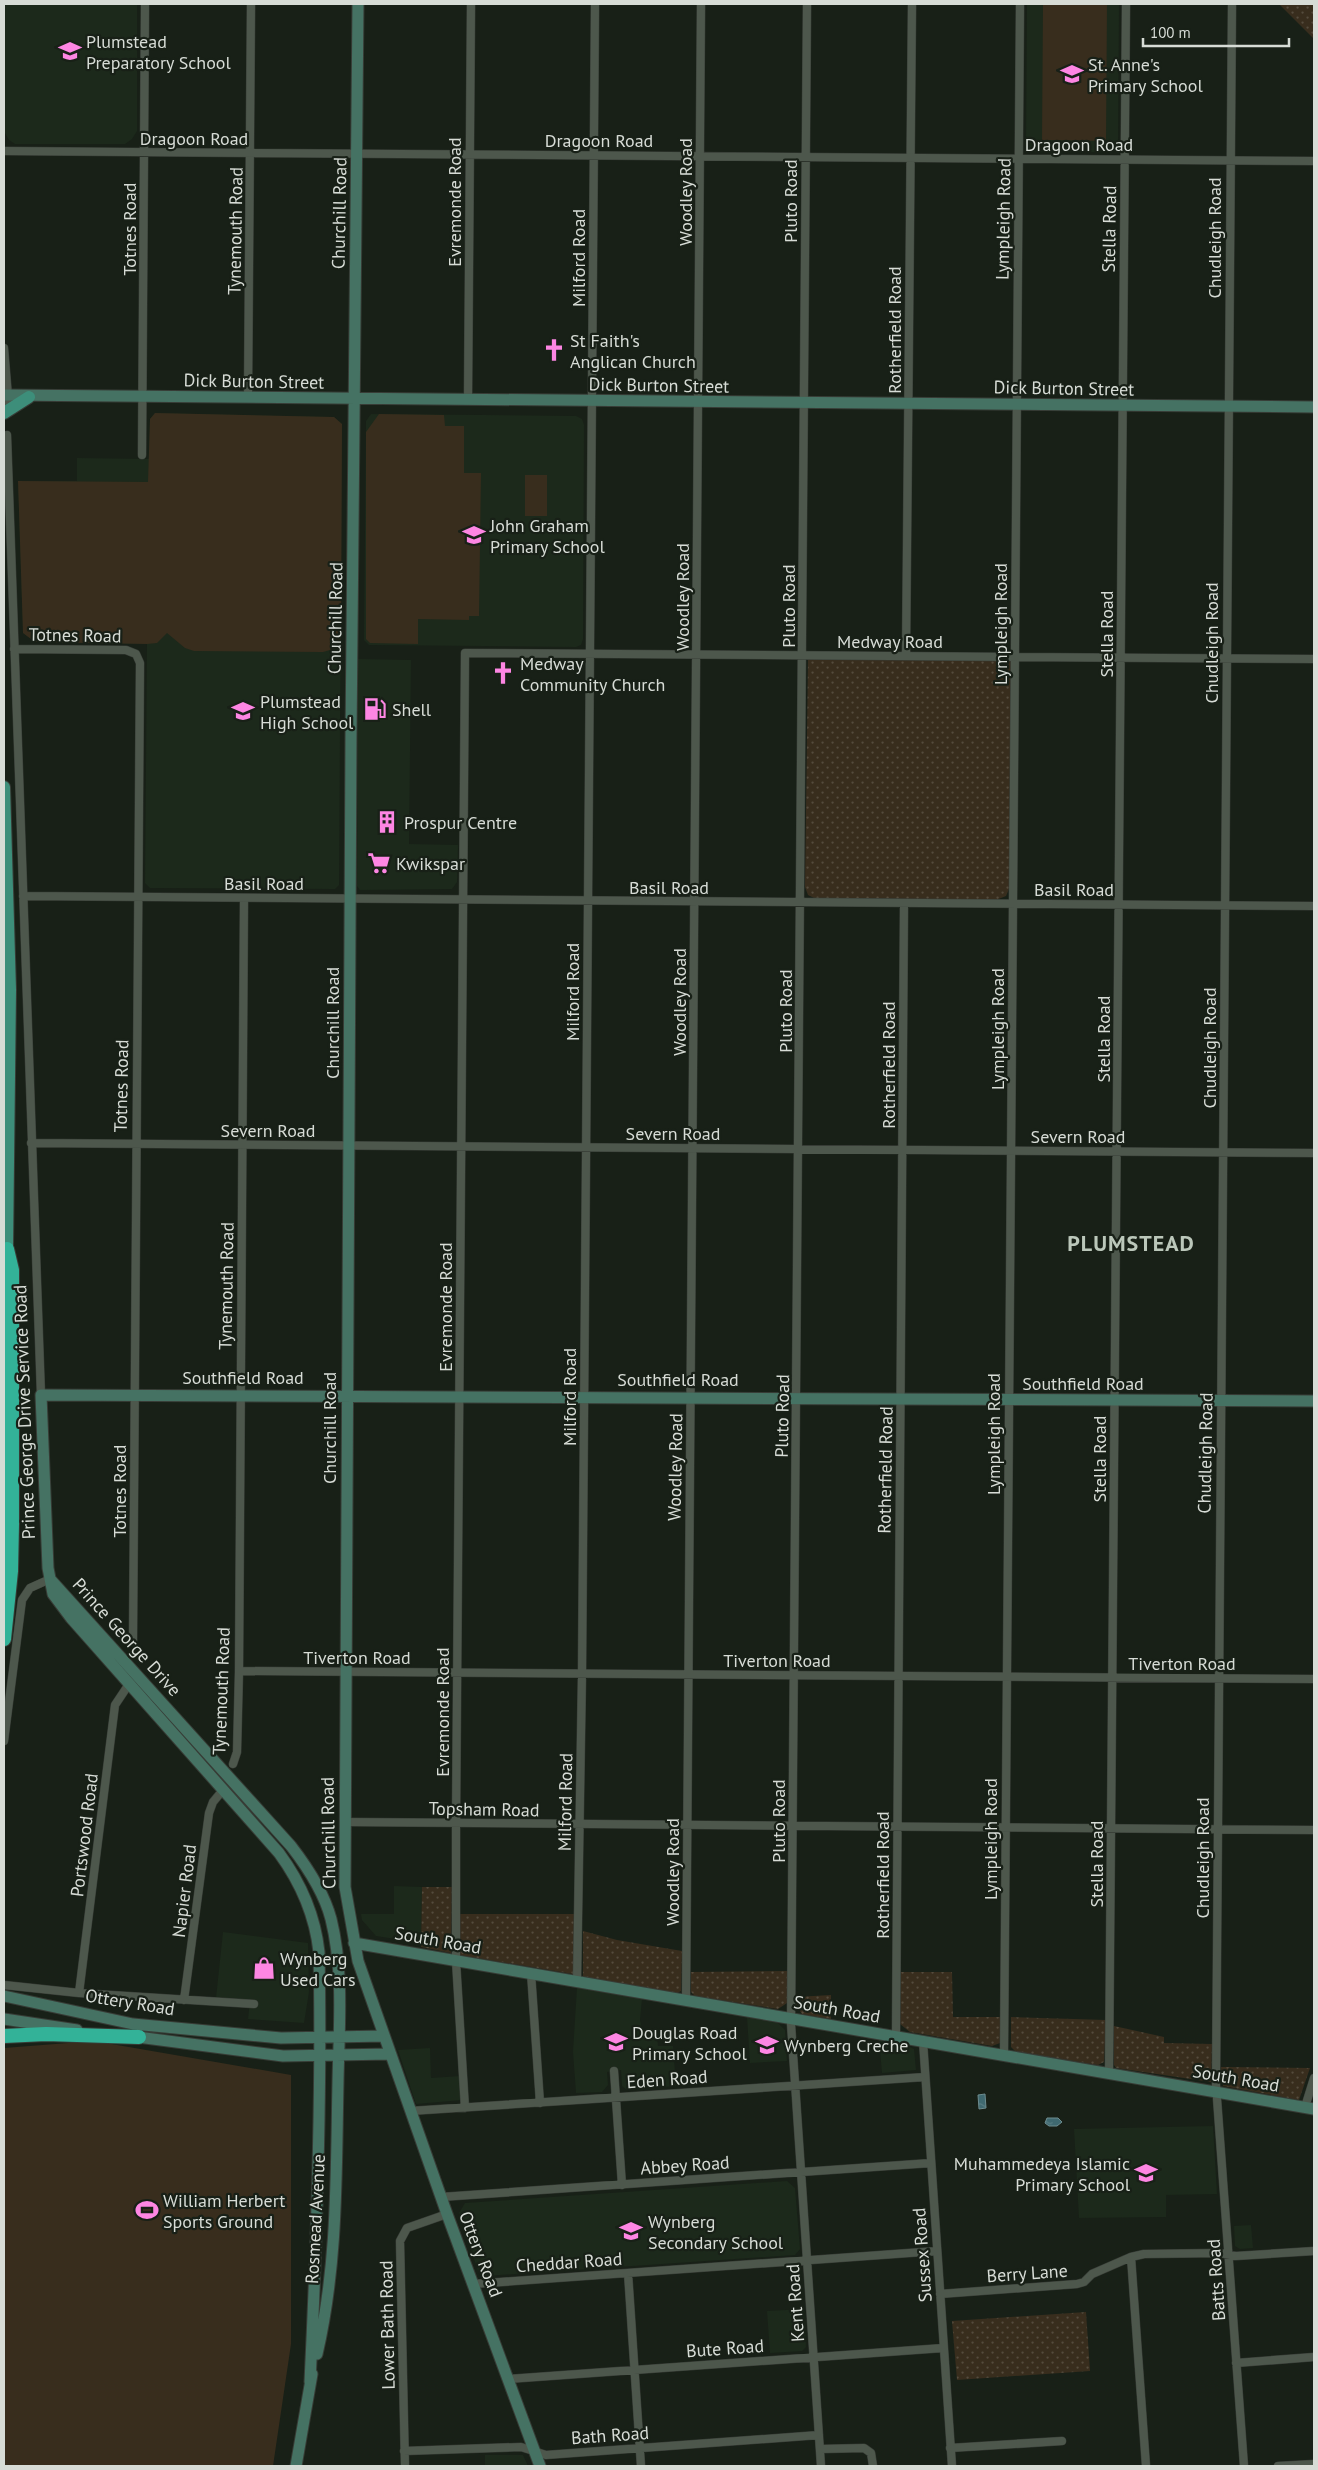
<svg xmlns="http://www.w3.org/2000/svg" width="1318" height="2470" font-family="'PT Sans',sans-serif">
<style>
.built{fill:#1c291b}
.green{fill:url(#green-dots)}
.pitch{fill:#382d1d}
.water{fill:url(#water-ripples);stroke:#6d8c8f}
.lines{fill:none;stroke-linecap:round;stroke-linejoin:round}
.street-casing{stroke:#373c36;stroke-width:9}
.secondary-casing{stroke:#373c36;stroke-width:13}
.primary-casing{stroke:#373c36;stroke-width:14}
.highway-casing{stroke:#373c36;stroke-width:16}
.street{stroke:#4d574c;stroke-width:8}
.secondary{stroke:#457263;stroke-width:11}
.primary{stroke:#3d8e7a;stroke-width:12}
.highway{stroke:#33b298;stroke-width:14}
.labels{text-anchor:middle;dominant-baseline:central;stroke-width:4.5;stroke-linejoin:round;paint-order:stroke}
.poi-label{font-size:18px;fill:#d7dcd6;stroke:#182017;text-anchor:start}
.street-label{font-size:18px;fill:#d7dcd6;stroke:#182017}
.district-label{font-size:22px;font-weight:bold;letter-spacing:1px;fill:#bbc7ba;stroke:#182017}
</style>
<defs>
<pattern id="green-dots" width="8" height="8" patternUnits="userSpaceOnUse" patternTransform="scale(1.25)"><rect width="8" height="8" fill="#382d1d"/><path d="M2 2h.1M6 6h.1" fill="none" stroke="#544b3d" stroke-width="1.8" stroke-linecap="round"/></pattern>
<pattern id="water-ripples" width="26" height="14" patternUnits="userSpaceOnUse" patternTransform="scale(1.25)"><rect width="26" height="14" fill="#3f6970"/><path d="M2 4q2-2 4 0t4 0M15 11q2-2 4 0t4 0" fill="none" stroke="#5a7e84"/></pattern>
</defs>
<rect width="100%" height="100%" fill="#182017"/>
<path class="built" d="M 4,4 L 137,4 L 137,131 L 132,139 L 125,144 L 15,144 L 9,140 L 5,133 L 4,97 Z
M 1027,4 L 1119,4 L 1118,147 L 1113,152 L 1031,152 L 1026,144 Z
M 155,413 L 334,417 L 342,424 L 339,885 L 335,889 L 150,888 L 145,883 L 147,644 L 35,642 L 23,633 L 18,481 L 77,481 L 77,458 L 149,459 L 150,419 Z
M 371,414 L 576,416 L 582,419 L 584,425 L 583,639 L 581,645 L 576,647 L 369,645 L 364,640 L 366,421 Z
M 358,659 L 411,660 L 409,844 L 458,845 L 457,882 L 452,889 L 360,890 L 357,886 Z
M 394,1886 L 422,1887 L 421,1943 L 376,1936 L 362,1920 L 361,1914 L 394,1914 Z
M 223,1932 L 308,1943 L 309,1992 L 304,2023 L 248,2019 L 250,2000 L 216,1998 Z
M 577,1988 L 642,1999 L 640,2020 L 644,2037 L 657,2036 L 658,2046 L 673,2046 L 676,2086 L 627,2090 L 622,2086 L 621,2070 L 607,2072 L 608,2085 L 602,2092 L 576,2093 L 573,2052 Z
M 747,2017 L 778,2023 L 785,2030 L 787,2061 L 750,2063 Z
M 879,2039 L 899,2042 L 914,2049 L 916,2070 L 882,2073 Z
M 430,2048 L 431,2078 L 460,2076 L 462,2100 L 416,2104 L 398,2050 Z
M 1213,2126 L 1217,2194 L 1166,2195 L 1166,2217 L 1079,2218 L 1074,2129 Z
M 787,2181 L 795,2188 L 800,2249 L 795,2255 L 486,2276 L 478,2271 L 459,2213 L 465,2203 Z
M 1251,2225 L 1253,2248 L 1240,2249 L 1235,2246 L 1234,2226 Z
M 804,2309 L 806,2347 L 802,2351 L 770,2353 L 767,2311 Z
M 485,2455 L 523,2455 L 528,2466 L 485,2466 Z"/>
<path class="green" d="M 1279,4 L 1314,4 L 1314,39 Z
M 808,658 L 1011,659 L 1009,889 L 1006,896 L 996,900 L 814,898 L 808,895 L 805,887 Z
M 422,1887 L 452,1887 L 451,1953 L 421,1947 Z
M 460,1914 L 575,1914 L 573,1974 L 460,1955 Z
M 583,1931 L 617,1940 L 682,1951 L 681,1991 L 675,1994 L 585,1977 L 583,1976 Z
M 787,1971 L 787,2003 L 778,2009 L 695,1996 L 691,1992 L 691,1972 Z
M 901,1972 L 952,1972 L 953,2017 L 1000,2017 L 1000,2043 L 992,2046 L 910,2032 L 900,2024 Z
M 831,1995 L 831,2019 L 802,2014 L 796,2005 L 796,1997 Z
M 1011,2017 L 1106,2020 L 1104,2062 L 1098,2065 L 1015,2051 L 1011,2047 Z
M 1114,2026 L 1164,2037 L 1164,2043 L 1212,2044 L 1211,2082 L 1116,2068 L 1114,2065 Z
M 1221,2067 L 1310,2068 L 1299,2100 L 1223,2086 Z
M 1086,2312 L 1090,2371 L 957,2380 L 952,2321 Z"/>
<path class="pitch" d="M 1043,4 L 1107,4 L 1106,141 L 1042,140 Z
M 155,413 L 334,417 L 342,424 L 341,647 L 323,652 L 194,651 L 185,648 L 167,633 L 157,643 L 147,644 L 35,642 L 23,633 L 18,481 L 148,482 L 150,419 Z
M 379,414 L 444,415 L 445,426 L 464,426 L 464,473 L 481,473 L 479,616 L 469,616 L 469,620 L 418,619 L 418,644 L 370,643 L 366,639 L 366,432 Z
M 525,475 L 547,475 L 547,516 L 525,516 Z
M 94,2041 L 291,2075 L 291,2344 L 273,2466 L 4,2466 L 4,2048 Z"/>
<path class="water" d="M 985,2094 L 986,2108 L 979,2109 L 978,2095 Z
M 1047,2118 L 1058,2118 L 1062,2122 L 1057,2126 L 1049,2126 L 1045,2123 Z"/>
<g class="lines">
<defs>
<path id="street" d="M 807,4 L 791,2024 L 821,2466
M 1232,4 L 1216,2085 L 1244,2466
M 4,151 L 1314,161
M 4,348 L 9,408
M 248,398 L 251,4
M 468,400 L 471,4
M 7,435 L 41,1395
M 142,455 L 145,4
M 14,649 L 126,650 L 136,654 L 140,663 L 133,1642
M 906,656 L 912,4
M 23,896 L 1314,906
M 31,1143 L 1314,1153
M 239,1671 L 1314,1679
M 4,1741 L 22,1600 L 30,1588 L 50,1579
M 233,1764 L 237,1752 L 239,1671 L 244,898
M 344,1822 L 1314,1830
M 531,1973 L 540,2103
M 577,1981 L 582,1674 L 595,4
M 4,1985 L 79,1993 L 254,2004
M 79,1993 L 115,1705 L 129,1684
M 184,2000 L 209,1813 L 213,1802 L 223,1790
M 686,2000 L 701,4
M 896,2036 L 904,904
M 923,2041 L 952,2466
M 1004,2055 L 1020,4
M 614,2071 L 622,2185
M 1109,2074 L 1126,4
M 1305,2107 L 1314,2078
M 465,2108 L 456,1961 L 456,1824 L 465,653 L 1314,659
M 410,2111 L 925,2077
M 441,2197 L 931,2163
M 1131,2257 L 1146,2466
M 628,2273 L 641,2466
M 473,2284 L 937,2251
M 940,2294 L 1077,2284 L 1084,2282 L 1092,2274 L 1131,2257 L 1144,2254 L 1220,2253 L 1236,2256 L 1314,2251
M 1236,2363 L 1314,2357
M 508,2379 L 943,2348
M 950,2448 L 1062,2441
M 820,2449 L 864,2448 L 871,2453 L 873,2466
M 404,2451 L 521,2447 L 546,2455 L 819,2435
M 405,2466 L 400,2241 L 407,2228 L 447,2214
M 1278,2466 L 1314,2464"/>
<path id="secondary" d="M 358,4 L 351,738 L 345,1887 L 358,1961 L 447,2214 L 540,2466
M 4,395 L 1314,407
M 50,1579 L 291,1846 C 308,1868 324,1892 331,1919 C 344,1971 339,2028 338,2082 C 336,2173 338,2264 317,2354
M 354,1943 L 1314,2109
M 4,1996 L 133,2024 L 281,2038 L 384,2036
M 4,2019 L 77,2030
M 130,2036 L 283,2056 L 389,2054
M 310,2382 C 317,2238 322,2096 319,1952 C 315,1915 301,1883 279,1853 L 71,1618 L 53,1594 L 48,1568 L 41,1395 L 1314,1401
M 296,2466 L 312,2374"/>
<path id="primary" d="M 4,413 L 29,397
M 4,787 L 10,990 L 7,1249"/>
<path id="highway" d="M 4,1639 L 11,1571 L 12,1524 L 12,1270 L 7,1249
M 4,2036 L 46,2034 L 139,2037"/>
</defs>
<use href="#street" class="street-casing"/>
<use href="#secondary" class="secondary-casing"/>
<use href="#primary" class="primary-casing"/>
<use href="#highway" class="highway-casing"/>
<use href="#street" class="street"/>
<use href="#secondary" class="secondary"/>
<use href="#primary" class="primary"/>
<use href="#highway" class="highway"/>
</g>
<defs>
<symbol id="school-bare" viewBox="-9 -9 18 18"><path d="M0-5L7-2L0 1L-7-2ZM-4 1L0 2.5L4 1V4Q0 6-4 4Z" fill="#fd86e3" stroke="#182017" stroke-width="2.5" paint-order="stroke"/></symbol>
<symbol id="church-bare" viewBox="-9 -9 18 18"><path d="M-1.2-6h2.4v3.5h3.3v2.4h-3.3V6h-2.4V-.1h-3.3v-2.4h3.3Z" fill="#fd86e3" stroke="#182017" stroke-width="2.5" paint-order="stroke"/></symbol>
<symbol id="fuel-bare" viewBox="-9 -9 18 18"><path d="M-5.5-6h7V0h2V4h1.3V-2.5L3-4.5l.8-.8L6-3V5H2.5V1h-1V6h-7ZM-4.2-4.7v3.2H.2V-4.7Z" fill="#fd86e3" stroke="#182017" stroke-width="2.5" paint-order="stroke"/></symbol>
<symbol id="building-bare" viewBox="-9 -9 18 18"><path d="M-4-6H4V6H1V3H-1V6H-4ZM-2.5-4.3h1.7v1.8h-1.7ZM.8-4.3h1.7v1.8H.8ZM-2.5-1h1.7V.8h-1.7ZM.8-1h1.7V.8H.8Z" fill="#fd86e3" stroke="#182017" stroke-width="2.5" paint-order="stroke"/></symbol>
<symbol id="supermarket-bare" viewBox="-9 -9 18 18"><path d="M-6-5.5h2.5l.6 2H6L4.5 2H-2.5L-4.4-4H-6ZM-1.5 3.2a1.3 1.3 0 1 0 .1 0ZM3 3.2a1.3 1.3 0 1 0 .1 0Z" fill="#fd86e3" stroke="#182017" stroke-width="2.5" paint-order="stroke"/></symbol>
<symbol id="shop-bare" viewBox="-9 -9 18 18"><path d="M-5-2.5h2.3a2.7 3.5 0 0 1 5.4 0H5L5.5 6h-11ZM-1.5-2.5h3a1.5 2.3 0 0 0-3 0Z" fill="#fd86e3" stroke="#182017" stroke-width="2.5" paint-order="stroke"/></symbol>
<symbol id="stadium-bare" viewBox="-9 -9 18 18"><path d="M0-5a6.5 5 0 1 0 0 10a6.5 5 0 1 0 0-10ZM-3.5-1.8h7v3.6h-7Z" fill="#fd86e3" stroke="#182017" stroke-width="2.5" paint-order="stroke"/></symbol>
</defs>
<g fill-rule="evenodd">
<use href="#school-bare" x="54" y="35" width="32" height="32"/>
<use href="#school-bare" x="1056" y="58" width="32" height="32"/>
<use href="#church-bare" x="538" y="334" width="32" height="32"/>
<use href="#school-bare" x="458" y="519" width="32" height="32"/>
<use href="#church-bare" x="487" y="657" width="32" height="32"/>
<use href="#fuel-bare" x="359" y="693" width="32" height="32"/>
<use href="#school-bare" x="227" y="695" width="32" height="32"/>
<use href="#building-bare" x="371" y="806" width="32" height="32"/>
<use href="#supermarket-bare" x="363" y="847" width="32" height="32"/>
<use href="#shop-bare" x="248" y="1952" width="32" height="32"/>
<use href="#school-bare" x="600" y="2026" width="32" height="32"/>
<use href="#school-bare" x="751" y="2029" width="32" height="32"/>
<use href="#school-bare" x="1130" y="2157" width="32" height="32"/>
<use href="#stadium-bare" x="131" y="2194" width="32" height="32"/>
<use href="#school-bare" x="615" y="2215" width="32" height="32"/>
</g>
<g class="labels">
<g class="poi-label">
<text x="86" y="41">Plumstead<tspan x="86" dy="21">Preparatory School</tspan></text>
<text x="1088" y="64">St. Anne's<tspan x="1088" dy="21">Primary School</tspan></text>
<text x="570" y="340">St Faith's<tspan x="570" dy="21">Anglican Church</tspan></text>
<text x="490" y="525">John Graham<tspan x="490" dy="21">Primary School</tspan></text>
<text x="520" y="663">Medway<tspan x="520" dy="21">Community Church</tspan></text>
<text x="260" y="701">Plumstead<tspan x="260" dy="21">High School</tspan></text>
<text x="392" y="709">Shell</text>
<text x="404" y="822">Prospur Centre</text>
<text x="396" y="863">Kwikspar</text>
<text x="280" y="1958">Wynberg<tspan x="280" dy="21">Used Cars</tspan></text>
<text x="632" y="2032">Douglas Road<tspan x="632" dy="21">Primary School</tspan></text>
<text x="784" y="2045">Wynberg Creche</text>
<text x="1130" y="2163" text-anchor="end">Muhammedeya Islamic<tspan x="1130" dy="21">Primary School</tspan></text>
<text x="163" y="2200">William Herbert<tspan x="163" dy="21">Sports Ground</tspan></text>
<text x="648" y="2221">Wynberg<tspan x="648" dy="21">Secondary School</tspan></text>
</g>
<g class="street-label">
<text x="194" y="138">Dragoon Road</text>
<text x="599" y="140">Dragoon Road</text>
<text x="1079" y="144">Dragoon Road</text>
<text transform="translate(685 192) rotate(-90)">Woodley Road</text>
<text transform="translate(790 201) rotate(-90)">Pluto Road</text>
<text transform="translate(454 202) rotate(-90)">Evremonde Road</text>
<text transform="translate(339 213) rotate(-89)">Churchill Road</text>
<text transform="translate(1003 219) rotate(-89)">Lympleigh Road</text>
<text transform="translate(129 229) rotate(-90)">Totnes Road</text>
<text transform="translate(1109 229) rotate(-89)">Stella Road</text>
<text transform="translate(235 231) rotate(-89)">Tynemouth Road</text>
<text transform="translate(1214 238) rotate(-90)">Chudleigh Road</text>
<text transform="translate(578 258) rotate(-90)">Milford Road</text>
<text transform="translate(894 330) rotate(-90)">Rotherfield Road</text>
<text transform="translate(254 381) rotate(1)">Dick Burton Street</text>
<text transform="translate(659 385) rotate(1)">Dick Burton Street</text>
<text transform="translate(1064 388) rotate(1)">Dick Burton Street</text>
<text transform="translate(682 597) rotate(-90)">Woodley Road</text>
<text transform="translate(788 606) rotate(-90)">Pluto Road</text>
<text transform="translate(335 618) rotate(-89)">Churchill Road</text>
<text transform="translate(1000 624) rotate(-90)">Lympleigh Road</text>
<text transform="translate(1106 634) rotate(-90)">Stella Road</text>
<text transform="translate(75 635) rotate(1)">Totnes Road</text>
<text x="890" y="641">Medway Road</text>
<text transform="translate(1211 643) rotate(-90)">Chudleigh Road</text>
<text x="264" y="883">Basil Road</text>
<text x="669" y="887">Basil Road</text>
<text x="1074" y="889">Basil Road</text>
<text transform="translate(572 992) rotate(-90)">Milford Road</text>
<text transform="translate(679 1002) rotate(-90)">Woodley Road</text>
<text transform="translate(785 1011) rotate(-90)">Pluto Road</text>
<text transform="translate(332 1023) rotate(-90)">Churchill Road</text>
<text transform="translate(997 1029) rotate(-90)">Lympleigh Road</text>
<text transform="translate(1103 1039) rotate(-90)">Stella Road</text>
<text transform="translate(1209 1048) rotate(-90)">Chudleigh Road</text>
<text transform="translate(888 1065) rotate(-90)">Rotherfield Road</text>
<text transform="translate(121 1086) rotate(-89)">Totnes Road</text>
<text x="268" y="1130">Severn Road</text>
<text x="673" y="1133">Severn Road</text>
<text x="1078" y="1136">Severn Road</text>
<text transform="translate(226 1286) rotate(-89)">Tynemouth Road</text>
<text transform="translate(445 1307) rotate(-90)">Evremonde Road</text>
<text x="243" y="1377">Southfield Road</text>
<text x="678" y="1379">Southfield Road</text>
<text x="1083" y="1383">Southfield Road</text>
<text transform="translate(569 1397) rotate(-90)">Milford Road</text>
<text transform="translate(24 1412) rotate(-92)">Prince George Drive Service Road</text>
<text transform="translate(782 1416) rotate(-89)">Pluto Road</text>
<text transform="translate(329 1428) rotate(-90)">Churchill Road</text>
<text transform="translate(993 1434) rotate(-90)">Lympleigh Road</text>
<text transform="translate(1205 1453) rotate(-89)">Chudleigh Road</text>
<text transform="translate(1099 1459) rotate(-90)">Stella Road</text>
<text transform="translate(675 1467) rotate(-89)">Woodley Road</text>
<text transform="translate(885 1470) rotate(-89)">Rotherfield Road</text>
<text transform="translate(119 1491) rotate(-90)">Totnes Road</text>
<text transform="translate(127 1637) rotate(48)">Prince George Drive</text>
<text x="357" y="1657">Tiverton Road</text>
<text x="777" y="1660">Tiverton Road</text>
<text x="1182" y="1663">Tiverton Road</text>
<text transform="translate(221 1691) rotate(-88)">Tynemouth Road</text>
<text transform="translate(442 1712) rotate(-90)">Evremonde Road</text>
<text transform="translate(565 1802) rotate(-89)">Milford Road</text>
<text transform="translate(484 1809) rotate(1)">Topsham Road</text>
<text transform="translate(778 1821) rotate(-90)">Pluto Road</text>
<text transform="translate(328 1833) rotate(-91)">Churchill Road</text>
<text transform="translate(84 1835) rotate(-83)">Portswood Road</text>
<text transform="translate(990 1839) rotate(-90)">Lympleigh Road</text>
<text transform="translate(1202 1858) rotate(-90)">Chudleigh Road</text>
<text transform="translate(1096 1864) rotate(-90)">Stella Road</text>
<text transform="translate(672 1872) rotate(-90)">Woodley Road</text>
<text transform="translate(882 1875) rotate(-90)">Rotherfield Road</text>
<text transform="translate(184 1891) rotate(-83)">Napier Road</text>
<text transform="translate(438 1940) rotate(10)">South Road</text>
<text transform="translate(130 2002) rotate(9)">Ottery Road</text>
<text transform="translate(837 2009) rotate(10)">South Road</text>
<text transform="translate(1236 2078) rotate(10)">South Road</text>
<text transform="translate(667 2079) rotate(-4)">Eden Road</text>
<text transform="translate(685 2165) rotate(-4)">Abbey Road</text>
<text transform="translate(315 2219) rotate(-87)">Rosmead Avenue</text>
<text transform="translate(481 2254) rotate(69)">Ottery Road</text>
<text transform="translate(922 2255) rotate(-94)">Sussex Road</text>
<text transform="translate(569 2262) rotate(-4)">Cheddar Road</text>
<text transform="translate(1027 2273) rotate(-4)">Berry Lane</text>
<text transform="translate(1216 2280) rotate(-94)">Batts Road</text>
<text transform="translate(795 2303) rotate(-94)">Kent Road</text>
<text transform="translate(387 2325) rotate(-91)">Lower Bath Road</text>
<text transform="translate(725 2348) rotate(-4)">Bute Road</text>
<text transform="translate(610 2435) rotate(-4)">Bath Road</text>
</g>
<g class="district-label">
<text x="1131" y="1243">PLUMSTEAD</text>
</g>
</g>
<rect width="1318" height="2470" fill="none" stroke="#d7dcd6" stroke-width="10"/>
<path d="M1143 38v8h146v-8" fill="none" stroke="#d7dcd6" stroke-width="2.5"/>
<text x="1150" y="38" font-size="15" fill="#d7dcd6" stroke="#182017" stroke-width="4" paint-order="stroke">100 m</text>
</svg>
